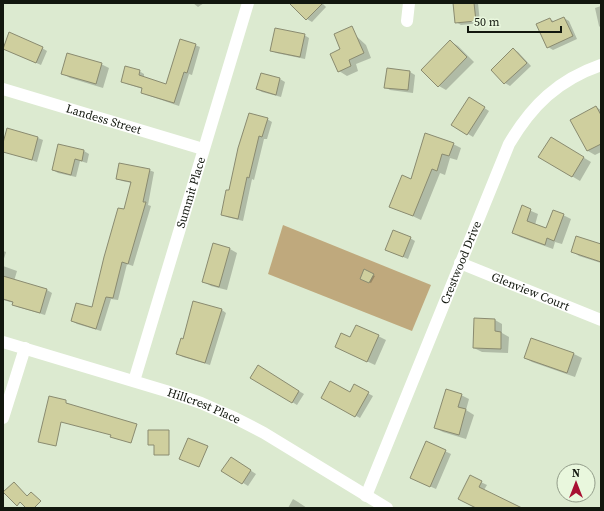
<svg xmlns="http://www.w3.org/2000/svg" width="604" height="511" font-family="'Source Serif 4',serif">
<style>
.forest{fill:#bfa97d}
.shadow{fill:#0003}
.building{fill:#cfcf9e;stroke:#8a8b70}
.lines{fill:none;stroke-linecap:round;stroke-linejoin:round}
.minor{stroke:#fff;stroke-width:12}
.labels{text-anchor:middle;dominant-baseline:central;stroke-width:3;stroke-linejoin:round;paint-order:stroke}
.street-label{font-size:12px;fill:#12170e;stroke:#e9f7dd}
</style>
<rect width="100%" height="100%" fill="#dcead0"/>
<path class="forest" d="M 283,225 L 431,285 L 412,331 L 268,274 Z"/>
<path class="shadow" d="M 193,3 L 204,3 L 198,7 Z
M 291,3 L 322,3 L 326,7 L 312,22 L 307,19 Z
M 454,3 L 478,3 L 480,23 L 461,25 L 456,22 Z
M 601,6 L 601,28 L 599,26 L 595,8 Z
M 564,18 L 569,21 L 577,39 L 553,50 L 548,47 L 550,19 L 555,22 Z
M 354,34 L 366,45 L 371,58 L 356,64 L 358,71 L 347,76 L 339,71 L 342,50 Z
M 304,35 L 309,38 L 305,59 L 276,53 L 271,50 Z
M 450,41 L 458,46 L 474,62 L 446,90 L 439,86 Z
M 195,45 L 200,47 L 192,75 L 189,74 L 179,106 L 147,95 L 142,92 L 143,89 L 127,84 L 122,81 L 139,71 L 144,74 L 144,77 L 167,85 Z
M 42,48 L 47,51 L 41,65 L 9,51 Z
M 513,49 L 518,52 L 531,66 L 510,86 L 505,83 L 492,70 Z
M 101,64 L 109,68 L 103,88 L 70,78 L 62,73 Z
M 388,69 L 410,72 L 415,75 L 413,93 L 390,90 L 385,87 Z
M 262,74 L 280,79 L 285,82 L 281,97 L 262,92 L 257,89 Z
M 469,98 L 489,111 L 473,137 L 452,124 Z
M 596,107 L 601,110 L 601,152 L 595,155 L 588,151 Z
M 267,119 L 272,122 L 267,139 L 264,139 L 254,180 L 252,179 L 243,221 L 227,217 L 222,214 L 229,191 Z
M 38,138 L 43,140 L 37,162 L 3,151 L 3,147 Z
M 551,138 L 591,162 L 580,181 L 540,157 Z
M 453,144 L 461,148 L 457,160 L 450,158 L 445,175 L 440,173 L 421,220 L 391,206 L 411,180 Z
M 59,145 L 84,151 L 89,154 L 87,163 L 80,161 L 76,177 L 58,173 L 53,170 Z
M 149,170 L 154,172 L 148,205 L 151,206 L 133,266 L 127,264 L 118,300 L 111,299 L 101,331 L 77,324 L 72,321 L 93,309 L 125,210 L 132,183 L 122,181 L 117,178 Z
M 522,207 L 538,214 L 535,225 L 547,230 L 563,215 L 571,219 L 562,244 L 555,242 L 553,249 L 520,237 L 513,233 Z
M 410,238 L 415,241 L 408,259 L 386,250 Z
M 601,245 L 601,263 L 579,256 L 572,251 Z
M 230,249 L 237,253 L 227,290 L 211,286 L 204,282 Z
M 3,251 L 6,252 L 3,262 Z
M 3,266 L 17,271 L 14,281 L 47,290 L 52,293 L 45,315 L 18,307 L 14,304 L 14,303 L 3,300 Z
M 365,271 L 375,276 L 371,283 L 361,278 Z
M 222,310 L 226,313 L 210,365 L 183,357 L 178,354 Z
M 495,320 L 502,324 L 502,333 L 509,337 L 508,353 L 482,352 L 474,348 Z
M 378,336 L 386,340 L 375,365 L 336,347 L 351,338 Z
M 531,339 L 574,354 L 582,358 L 575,377 L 532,362 L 525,358 Z
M 258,367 L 304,394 L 297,405 L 252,377 Z
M 354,386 L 373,396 L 360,418 L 322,397 L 350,393 Z
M 461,395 L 469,399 L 466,410 L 474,415 L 466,439 L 443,432 L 435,428 Z
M 426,442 L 451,454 L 436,489 L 416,480 Z
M 236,461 L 256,474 L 248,486 L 223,470 Z
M 470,477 L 487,485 L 484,490 L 514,508 L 477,508 Z
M 293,499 L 298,502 L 307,508 L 288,508 Z"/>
<path class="building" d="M 289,3 L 323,3 L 306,20 Z
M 453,3 L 474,3 L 476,21 L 455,23 Z
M 564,17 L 573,36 L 547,48 L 536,24 L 550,18 L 552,22 Z
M 352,26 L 364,53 L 349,60 L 351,66 L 338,72 L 330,54 L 340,49 L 334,34 Z
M 275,28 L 305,34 L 300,57 L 270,51 Z
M 9,32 L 43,47 L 36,63 L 3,49 Z
M 180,39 L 196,44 L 187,73 L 184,72 L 174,103 L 141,93 L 142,88 L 121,82 L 125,66 L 140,70 L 139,75 L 166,84 Z
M 450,40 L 467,57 L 438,87 L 421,70 Z
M 513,48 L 527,63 L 504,84 L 491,70 Z
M 67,53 L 102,63 L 96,84 L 61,74 Z
M 387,68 L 410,71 L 408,90 L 384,88 Z
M 261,73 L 280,78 L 276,95 L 256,89 Z
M 469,97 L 485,107 L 467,135 L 451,125 Z
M 596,106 L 601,115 L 601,144 L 587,151 L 570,120 Z
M 249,113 L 268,118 L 262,137 L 259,136 L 249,178 L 247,177 L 238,219 L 221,215 L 226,190 L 229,190 L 238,148 Z
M 7,128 L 38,137 L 32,160 L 3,152 L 3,143 Z
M 425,133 L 454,143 L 449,156 L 442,154 L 437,171 L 432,169 L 413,216 L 389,207 L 402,175 L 411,179 Z
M 551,137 L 584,157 L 572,177 L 538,157 Z
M 58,144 L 84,150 L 82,161 L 75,159 L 71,175 L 52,170 Z
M 119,163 L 150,169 L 143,202 L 146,202 L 128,264 L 122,262 L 113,298 L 106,297 L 96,329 L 71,321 L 76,303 L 92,307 L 104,257 L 118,208 L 124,209 L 131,182 L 116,179 Z
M 522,205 L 531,209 L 527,221 L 546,228 L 553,210 L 564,214 L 554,241 L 547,238 L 545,245 L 512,233 Z
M 393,230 L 411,237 L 403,257 L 385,250 Z
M 576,236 L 601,244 L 601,262 L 571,252 Z
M 213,243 L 230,248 L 219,287 L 202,282 Z
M 364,269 L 374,274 L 369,283 L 360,279 Z
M 3,276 L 47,289 L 40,313 L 12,305 L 13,302 L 3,299 Z
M 193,301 L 222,309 L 205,363 L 176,354 L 181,338 L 183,339 Z
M 474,318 L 495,319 L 495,331 L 501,332 L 501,349 L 473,348 Z
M 356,325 L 379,335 L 367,362 L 335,347 L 341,333 L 350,337 Z
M 531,338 L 574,353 L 567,373 L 524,358 Z
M 258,365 L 299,391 L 292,403 L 250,378 Z
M 330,381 L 350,392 L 354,384 L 369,392 L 355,417 L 321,398 Z
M 446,389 L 462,394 L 458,407 L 466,409 L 459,435 L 434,428 Z
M 49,396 L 66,400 L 66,403 L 137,424 L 131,443 L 110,437 L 111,435 L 61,422 L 56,446 L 38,442 Z
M 148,430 L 169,430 L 169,455 L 154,455 L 154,445 L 148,445 Z
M 188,438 L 208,446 L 199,467 L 179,459 Z
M 426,441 L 446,450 L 430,487 L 410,478 Z
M 231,457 L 251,470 L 242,484 L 221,471 Z
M 470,475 L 482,481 L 479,487 L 522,508 L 476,508 L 458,499 Z
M 14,482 L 27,496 L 31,492 L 41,501 L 34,508 L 26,508 L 20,502 L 17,506 L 3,492 Z"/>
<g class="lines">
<g class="minor">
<path d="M 407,21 L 409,3"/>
<path id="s1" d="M 3,89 L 203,149"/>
<path id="s2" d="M 460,263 L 601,320"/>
<path id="s3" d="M 3,342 L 166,391 L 201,403 L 235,418 L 264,433 L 387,508"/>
<path id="s4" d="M 134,381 L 248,3"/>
<path d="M 3,418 L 25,348"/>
<path id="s5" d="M 366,496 L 509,144 C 532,105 558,80 601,65"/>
</g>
</g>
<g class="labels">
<g class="street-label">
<text stroke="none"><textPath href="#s1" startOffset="105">Landess Street</textPath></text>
<text stroke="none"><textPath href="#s4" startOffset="197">Summit Place</textPath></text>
<text stroke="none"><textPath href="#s5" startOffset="252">Crestwood Drive</textPath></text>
<text stroke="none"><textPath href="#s2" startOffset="76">Glenview Court</textPath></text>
<text stroke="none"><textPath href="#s3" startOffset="211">Hillcrest Place</textPath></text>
</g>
</g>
<rect width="604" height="511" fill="none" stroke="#12170e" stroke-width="8"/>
<g transform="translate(576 483)"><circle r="19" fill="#e9f7dd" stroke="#939d8a"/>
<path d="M0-3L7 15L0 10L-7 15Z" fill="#a81032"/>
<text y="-6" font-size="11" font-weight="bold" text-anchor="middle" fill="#12170e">N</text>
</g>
<path d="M468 26v6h93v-6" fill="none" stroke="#12170e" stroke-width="2"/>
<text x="474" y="26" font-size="12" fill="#12170e" stroke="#e9f7dd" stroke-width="3" paint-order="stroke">50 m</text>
</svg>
